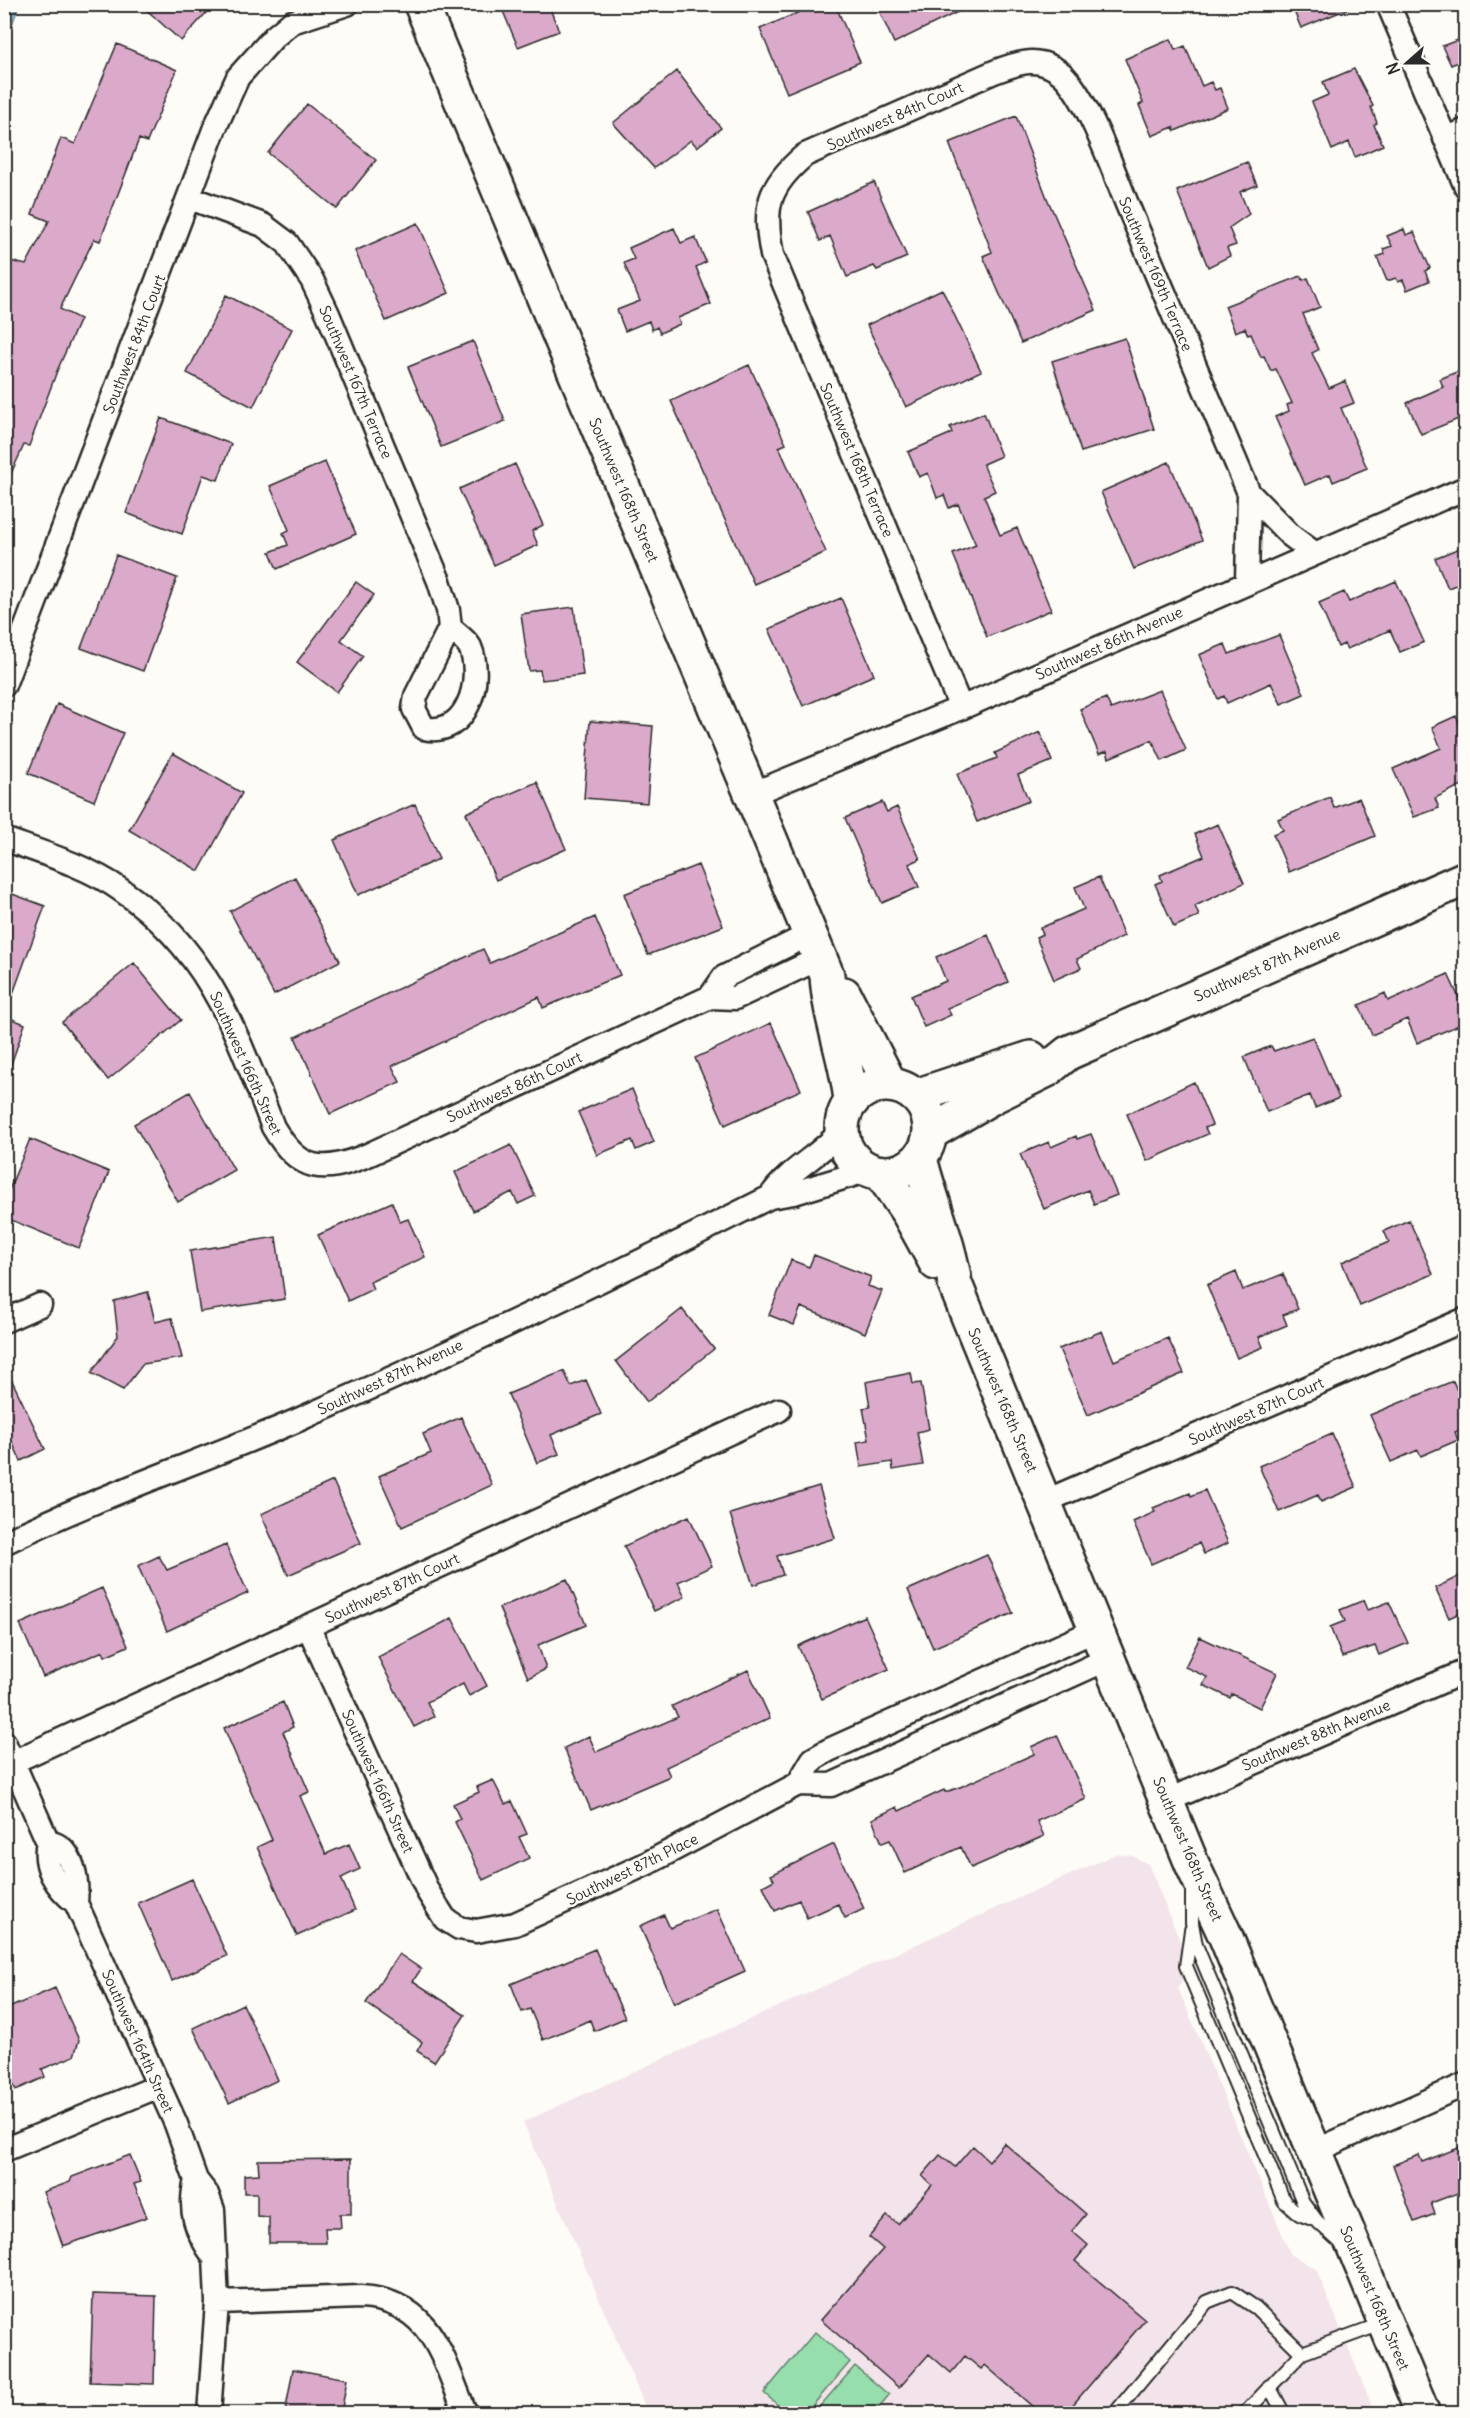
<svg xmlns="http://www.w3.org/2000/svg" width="1470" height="2418" font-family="Delius,sans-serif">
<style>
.built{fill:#f3e3ea}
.green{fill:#96deac;stroke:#60846c;stroke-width:1.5}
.water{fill:#81cde0;stroke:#5f8c98;stroke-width:1.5}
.building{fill:#dbaaca;stroke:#2b2b2b;stroke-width:1.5}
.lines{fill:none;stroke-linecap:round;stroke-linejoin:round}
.lane-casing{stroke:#2b2b2b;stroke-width:16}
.street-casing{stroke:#2b2b2b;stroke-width:27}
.secondary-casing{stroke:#2b2b2b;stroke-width:38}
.lane{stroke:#fdfcf7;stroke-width:12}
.street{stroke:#fdfcf7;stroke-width:22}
.secondary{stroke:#fdfcf7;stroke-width:33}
.labels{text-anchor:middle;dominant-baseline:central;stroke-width:5;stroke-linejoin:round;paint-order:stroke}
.street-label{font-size:15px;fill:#2b2b2b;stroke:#fdfcf7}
</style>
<rect width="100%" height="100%" fill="#fdfcf7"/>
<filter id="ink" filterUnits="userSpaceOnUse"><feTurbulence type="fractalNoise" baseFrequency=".0167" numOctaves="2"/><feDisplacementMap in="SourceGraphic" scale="12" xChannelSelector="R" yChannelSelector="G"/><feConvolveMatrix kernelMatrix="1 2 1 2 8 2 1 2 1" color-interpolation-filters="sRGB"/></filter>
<g filter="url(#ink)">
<path class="built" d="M 1116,1854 L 1132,1856 L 1148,1864 L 1190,1965 L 1178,1988 L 1291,2255 L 1316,2269 L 1375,2413 L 648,2413 L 523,2122 Z"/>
<path class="green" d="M 815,2332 L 850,2362 L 806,2413 L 787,2413 L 764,2393 Z
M 855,2366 L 889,2395 L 874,2413 L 814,2413 Z"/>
<path class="water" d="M 5,4 L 19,5 L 5,44 L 4,5 Z"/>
<path class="building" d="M 140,4 L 214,4 L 181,41 Z
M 500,4 L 548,4 L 559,31 L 518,47 Z
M 818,4 L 835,4 L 860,62 L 787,93 L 760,29 Z
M 876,4 L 974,4 L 894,43 Z
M 1291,4 L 1357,4 L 1357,5 L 1301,28 Z
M 1466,37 L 1466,59 L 1451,65 L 1442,46 Z
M 1171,39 L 1175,50 L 1185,46 L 1202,86 L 1211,82 L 1215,90 L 1220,88 L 1228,108 L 1175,131 L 1173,127 L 1152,136 L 1139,105 L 1143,103 L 1125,59 Z
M 117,44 L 177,70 L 147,142 L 139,139 L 100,241 L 94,239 L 60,309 L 80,319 L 57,371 L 29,446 L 24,445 L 4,489 L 4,275 L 10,261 L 26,265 L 49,221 L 32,214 L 61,138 L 75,144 Z
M 1354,69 L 1373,106 L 1371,107 L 1377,123 L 1374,125 L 1383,145 L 1355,157 L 1349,142 L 1332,150 L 1312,102 L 1328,95 L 1323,82 Z
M 677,71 L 721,128 L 697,147 L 691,140 L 654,168 L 613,123 Z
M 307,104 L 376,160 L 337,209 L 268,153 Z
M 1016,116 L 1047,198 L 1096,310 L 1021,343 L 983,256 L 992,252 L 949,143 Z
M 1247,162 L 1257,185 L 1240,192 L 1249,214 L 1229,228 L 1236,245 L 1227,248 L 1230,256 L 1208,267 L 1177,191 Z
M 874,182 L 907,257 L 877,270 L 874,266 L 847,277 L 830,236 L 820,241 L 808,212 Z
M 418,223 L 449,293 L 386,321 L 355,251 Z
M 674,228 L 681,243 L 695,237 L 706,262 L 696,267 L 711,304 L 678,318 L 680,324 L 660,333 L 657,327 L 652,330 L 649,321 L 625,331 L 617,310 L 640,301 L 624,263 L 634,259 L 629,248 Z
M 1404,229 L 1406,235 L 1414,232 L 1430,268 L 1425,271 L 1429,281 L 1407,290 L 1403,280 L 1398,282 L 1396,278 L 1387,281 L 1377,257 L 1385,254 L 1383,249 L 1392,246 L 1387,236 Z
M 1301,276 L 1303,280 L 1308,278 L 1320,307 L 1303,314 L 1318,350 L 1312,353 L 1329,388 L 1345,381 L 1354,403 L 1341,408 L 1367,468 L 1333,482 L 1330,474 L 1305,485 L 1275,417 L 1289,411 L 1287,405 L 1292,403 L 1276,369 L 1271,371 L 1264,356 L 1261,357 L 1251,334 L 1248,335 L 1245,328 L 1235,332 L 1225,306 Z
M 942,289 L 981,371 L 906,407 L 867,325 Z
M 226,295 L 292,329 L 253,407 L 187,373 Z
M 1125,338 L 1154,429 L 1081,452 L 1052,361 Z
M 473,341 L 505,421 L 441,447 L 408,367 Z
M 749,365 L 786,444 L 779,447 L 826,552 L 754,584 L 671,401 Z
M 1466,368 L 1466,416 L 1421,434 L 1407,403 L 1443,387 L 1440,379 Z
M 984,413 L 1001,456 L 983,464 L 995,491 L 984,496 L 1000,535 L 1017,528 L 1051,610 L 987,637 L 953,554 L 976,545 L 958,504 L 949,508 L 944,495 L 937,498 L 928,473 L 919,477 L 908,452 L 952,433 L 950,427 Z
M 161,418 L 231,444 L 218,480 L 203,475 L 182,534 L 126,513 Z
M 325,462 L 356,534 L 277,569 L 270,552 L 288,545 L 283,533 L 289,530 L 270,486 Z
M 1169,462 L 1202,540 L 1134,569 L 1101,492 Z
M 515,464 L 543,525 L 532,531 L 538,545 L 494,565 L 459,489 Z
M 1462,547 L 1466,557 L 1466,581 L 1448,588 L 1435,558 Z
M 116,555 L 177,578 L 143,671 L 81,648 Z
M 1396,581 L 1424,642 L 1400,652 L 1390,630 L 1347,649 L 1344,644 L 1338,647 L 1319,603 L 1344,592 L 1349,602 Z
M 356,582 L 374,595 L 341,640 L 363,656 L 337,692 L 297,662 Z
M 841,598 L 874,675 L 803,706 L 769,629 Z
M 574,607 L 583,675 L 542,680 L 540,670 L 529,671 L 521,614 Z
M 1279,635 L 1304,694 L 1281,704 L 1271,683 L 1227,703 L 1224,696 L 1218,699 L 1199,655 L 1225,644 L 1229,654 Z
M 1160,690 L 1186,750 L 1162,761 L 1152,740 L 1109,758 L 1107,751 L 1099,754 L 1080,709 L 1106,698 L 1111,709 Z
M 57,704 L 123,733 L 94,801 L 28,773 Z
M 1456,716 L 1466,737 L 1466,783 L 1435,798 L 1439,808 L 1414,817 L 1393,769 L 1441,748 L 1432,727 Z
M 590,721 L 653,726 L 647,803 L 584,798 Z
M 1040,732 L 1052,761 L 1018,775 L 1029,801 L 977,822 L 957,774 L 997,758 L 995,753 Z
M 173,753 L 242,793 L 199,871 L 129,830 Z
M 537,782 L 566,849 L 496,880 L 466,813 Z
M 1330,797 L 1334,808 L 1359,798 L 1375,836 L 1289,872 L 1273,834 L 1283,830 L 1278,819 Z
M 882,802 L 887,812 L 897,807 L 920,859 L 909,864 L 919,887 L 882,903 L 845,818 Z
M 415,804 L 439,859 L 358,895 L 334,840 Z
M 1218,824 L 1244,883 L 1195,906 L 1199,916 L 1174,927 L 1155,884 L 1162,881 L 1160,875 L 1204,856 L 1195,834 Z
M 698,865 L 723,926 L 648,955 L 624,894 Z
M 295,877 L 340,961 L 274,995 L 230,911 Z
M 1099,877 L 1124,936 L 1077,959 L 1081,968 L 1054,980 L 1036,937 L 1043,934 L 1040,928 L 1084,909 L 1075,887 Z
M 4,891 L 45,906 L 7,1010 L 4,1010 Z
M 595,917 L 620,975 L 543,1008 L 539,997 L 392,1066 L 400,1082 L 330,1114 L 295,1037 L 483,949 L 490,963 Z
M 988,935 L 1008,982 L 947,1008 L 951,1015 L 924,1027 L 911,996 L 946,981 L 936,957 Z
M 134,963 L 181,1020 L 108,1080 L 62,1022 Z
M 1448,974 L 1466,1013 L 1466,1022 L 1417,1043 L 1407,1019 L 1372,1035 L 1359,1005 L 1385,993 L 1388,1001 Z
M 4,1016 L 25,1024 L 8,1073 L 4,1073 Z
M 771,1023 L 801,1090 L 725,1125 L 695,1058 Z
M 1313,1037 L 1339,1098 L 1315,1108 L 1310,1095 L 1267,1112 L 1244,1057 L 1271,1046 L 1274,1051 Z
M 1194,1082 L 1212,1125 L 1205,1128 L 1208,1134 L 1147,1161 L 1127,1114 Z
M 632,1089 L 654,1142 L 636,1150 L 632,1140 L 597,1155 L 578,1112 Z
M 190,1092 L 234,1170 L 178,1202 L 134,1124 Z
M 1091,1134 L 1117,1195 L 1094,1204 L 1088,1190 L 1044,1209 L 1020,1154 L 1049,1142 L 1051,1147 L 1076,1136 L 1077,1139 Z
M 30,1139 L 109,1172 L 79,1248 L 4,1217 L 4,1202 Z
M 511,1145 L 535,1196 L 518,1204 L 512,1192 L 473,1211 L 455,1172 Z
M 392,1202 L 400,1222 L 408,1219 L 425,1257 L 370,1282 L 373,1289 L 348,1301 L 318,1235 Z
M 1409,1220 L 1433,1274 L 1360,1306 L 1342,1262 L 1389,1242 L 1384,1231 Z
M 276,1237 L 285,1299 L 200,1312 L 190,1251 Z
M 814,1255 L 871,1277 L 868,1286 L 882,1291 L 865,1333 L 801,1307 L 794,1325 L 769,1315 L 791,1260 L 809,1267 Z
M 1236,1272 L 1243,1290 L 1283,1274 L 1298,1309 L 1283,1315 L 1287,1325 L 1259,1337 L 1263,1347 L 1237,1358 L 1207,1285 Z
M 148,1292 L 155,1322 L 172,1318 L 182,1358 L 143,1364 L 123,1390 L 91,1373 L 118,1336 L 114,1301 Z
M 682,1309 L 714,1349 L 647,1402 L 616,1361 Z
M 1102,1331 L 1114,1361 L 1168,1338 L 1184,1373 L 1088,1415 L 1059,1349 Z
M 4,1364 L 45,1449 L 21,1461 L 12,1442 L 4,1445 Z
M 564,1371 L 571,1386 L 586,1380 L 601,1414 L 551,1435 L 559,1454 L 537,1463 L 508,1394 Z
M 911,1373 L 913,1384 L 921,1383 L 929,1429 L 917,1432 L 923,1465 L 893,1470 L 892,1462 L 861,1467 L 857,1442 L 869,1440 L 863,1408 L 870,1407 L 866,1382 Z
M 1453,1381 L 1466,1411 L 1466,1428 L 1455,1432 L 1458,1440 L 1421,1456 L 1418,1450 L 1391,1462 L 1370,1415 Z
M 461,1417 L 492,1485 L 402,1527 L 379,1476 L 431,1453 L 423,1434 Z
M 1332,1434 L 1356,1487 L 1321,1502 L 1318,1495 L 1279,1512 L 1259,1466 Z
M 333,1481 L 361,1543 L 288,1575 L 261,1514 Z
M 819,1486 L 835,1538 L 777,1556 L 783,1575 L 753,1585 L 730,1514 Z
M 1205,1490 L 1228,1543 L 1204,1554 L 1199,1543 L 1151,1564 L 1133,1522 L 1155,1512 L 1153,1508 L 1190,1493 L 1191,1496 Z
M 689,1516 L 712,1566 L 678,1582 L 685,1597 L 654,1611 L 624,1546 Z
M 226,1545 L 248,1593 L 167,1631 L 138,1566 L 159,1556 L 167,1570 Z
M 987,1555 L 1013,1613 L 933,1648 L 908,1590 Z
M 1466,1573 L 1466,1610 L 1449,1618 L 1435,1588 Z
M 567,1579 L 586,1625 L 538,1645 L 546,1669 L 528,1678 L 499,1608 Z
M 102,1588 L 128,1646 L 105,1656 L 103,1651 L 43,1677 L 20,1624 Z
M 1364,1600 L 1368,1610 L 1389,1602 L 1408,1643 L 1379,1655 L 1375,1646 L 1342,1657 L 1330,1627 L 1345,1621 L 1340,1610 Z
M 865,1616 L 889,1669 L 822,1699 L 798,1646 Z
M 452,1618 L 487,1686 L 469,1696 L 463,1684 L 427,1702 L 434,1717 L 414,1727 L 378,1657 Z
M 1200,1637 L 1277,1673 L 1260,1708 L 1232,1694 L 1230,1698 L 1203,1685 L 1207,1677 L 1185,1667 Z
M 748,1670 L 770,1718 L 666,1767 L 670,1776 L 591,1810 L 564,1748 L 589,1736 L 596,1752 L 678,1717 L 672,1706 Z
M 283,1702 L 293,1727 L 283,1732 L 309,1792 L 300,1796 L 326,1854 L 349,1844 L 360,1869 L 341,1878 L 355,1910 L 297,1936 L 257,1847 L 272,1840 L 224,1728 Z
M 1057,1735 L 1086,1799 L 1037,1821 L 1044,1836 L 971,1868 L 961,1847 L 905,1873 L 890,1840 L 882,1843 L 872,1819 L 897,1807 L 899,1811 L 944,1790 L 945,1792 L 958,1788 L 1034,1754 L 1031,1747 Z
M 493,1780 L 505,1804 L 512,1801 L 527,1834 L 519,1837 L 529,1858 L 483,1880 L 455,1822 L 460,1819 L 453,1804 L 479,1792 L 477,1787 Z
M 834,1844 L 864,1909 L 845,1918 L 838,1904 L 807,1918 L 799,1900 L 775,1911 L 763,1886 L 774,1880 L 771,1875 Z
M 192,1879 L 227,1956 L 172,1981 L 138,1903 Z
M 717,1909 L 745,1971 L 674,2003 L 640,1926 L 664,1915 L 670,1928 Z
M 595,1949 L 625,2018 L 594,2031 L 590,2020 L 543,2040 L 530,2009 L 522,2012 L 511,1984 Z
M 399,1954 L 421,1969 L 413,1981 L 465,2015 L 434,2062 L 417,2051 L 422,2042 L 366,2003 Z
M 55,1988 L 79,2040 L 74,2056 L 42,2069 L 45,2077 L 16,2090 L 4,2065 L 4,2010 Z
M 243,2004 L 278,2080 L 229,2103 L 193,2028 Z
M 1004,2143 L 1086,2214 L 1072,2231 L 1088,2245 L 1075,2261 L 1145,2320 L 1065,2414 L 1041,2414 L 985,2365 L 981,2369 L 965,2356 L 951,2373 L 929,2354 L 899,2388 L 821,2320 L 883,2249 L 869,2237 L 887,2216 L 898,2224 L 932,2185 L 922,2176 L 940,2155 L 955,2167 L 973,2146 L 989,2161 Z
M 1466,2145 L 1466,2190 L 1431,2203 L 1435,2214 L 1414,2222 L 1393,2165 L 1419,2155 L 1422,2162 Z
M 130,2155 L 141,2182 L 134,2184 L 147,2217 L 63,2246 L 43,2192 L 70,2182 L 72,2177 Z
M 351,2159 L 351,2214 L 340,2214 L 341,2228 L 325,2228 L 326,2243 L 269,2243 L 269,2217 L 257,2216 L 257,2193 L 244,2193 L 244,2175 L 259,2174 L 258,2160 Z
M 93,2294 L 156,2296 L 154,2384 L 90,2382 Z
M 293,2369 L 347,2379 L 341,2414 L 285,2414 Z"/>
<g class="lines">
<defs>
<path id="lane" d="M 1192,1889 L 1192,1923 L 1196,1945 L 1303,2202 L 1317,2221 L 1341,2243
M 1191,1930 L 1186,1966 L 1284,2201 L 1299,2214 L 1317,2221
M 1269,2386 L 1284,2414
M 1114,2414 L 1207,2302 L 1232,2292 L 1256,2308 L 1302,2353
M 1244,2414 L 1302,2353 L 1384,2323"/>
<path id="street" d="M 1388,4 L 1466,187
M 1445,139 L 1466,130
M 190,198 L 263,225 L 287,243 L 312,280 L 328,314 L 439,581 L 448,610 L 450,628 L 416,696 L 414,709 L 424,728 C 467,738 484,680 470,647 C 466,640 456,633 450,628
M 1247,582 L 1249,493
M 4,685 L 214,130 L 238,77 L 274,37 L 292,22 L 347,4
M 961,708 L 772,255 C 763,208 767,187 805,155 L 994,72 C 1019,62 1039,55 1062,74 C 1088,98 1113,170 1127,204 C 1167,300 1208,397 1249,493 L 1290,535 L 1314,553
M 752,794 L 961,708 L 1466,488
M 4,839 C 43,853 87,866 121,890 C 210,951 236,1032 273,1127 C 300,1173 323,1174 370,1154 L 710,997 L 724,977 L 810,934
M 710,997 L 735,998 L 820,958
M 770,1197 C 789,1169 820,1156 842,1130
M 4,1321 L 40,1305
M 1046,1501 L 1466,1319
M 4,1543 C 99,1496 200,1462 298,1420 C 457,1350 615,1275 770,1197 L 794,1193 L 869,1170
M 308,1626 L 428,1892 L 445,1919 L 459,1928 L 476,1931 L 515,1924 L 646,1864 L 798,1784 L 813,1759 L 829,1750 L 1096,1630
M 4,1742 L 48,1842 C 42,1867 57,1888 76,1903 L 176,2124 L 196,2180 L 207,2194 L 213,2210 L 217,2302 L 209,2414
M 4,1766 L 779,1410
M 798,1784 L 831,1785 L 1108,1659
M 1166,1801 L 1466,1671
M 48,1842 C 74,1846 78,1882 76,1903
M 4,2150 L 159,2086
M 1315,2151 L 1466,2084
M 196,2180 C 188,2211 196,2232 214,2257
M 217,2302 L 361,2297 C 432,2301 442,2357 466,2414"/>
<path id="secondary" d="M 421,4 L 827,975 C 829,1018 847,1058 851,1101
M 844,994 L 890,1084
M842 1129a44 44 0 1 1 88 0a44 44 0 1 1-88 0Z
M 916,1096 L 1031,1058
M 930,1133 L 994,1096 L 1047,1070 L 1068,1053 L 1466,878
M 920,1158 C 930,1200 949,1241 955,1284 L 1192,1864 L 1225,1935 L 1423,2414
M 881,1173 L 909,1214 L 936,1263"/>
</defs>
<use href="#lane" class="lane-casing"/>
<use href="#street" class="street-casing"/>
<use href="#secondary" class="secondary-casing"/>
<use href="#lane" class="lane"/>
<use href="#street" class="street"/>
<use href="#secondary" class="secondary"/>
</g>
</g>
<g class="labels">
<g class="street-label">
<text transform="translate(895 116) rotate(-24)">Southwest 84th Court</text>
<text transform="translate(1156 274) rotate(67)">Southwest 169th Terrace</text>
<text transform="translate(134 344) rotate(-69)">Southwest 84th Court</text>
<text transform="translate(356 382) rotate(67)">Southwest 167th Terrace</text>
<text transform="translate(857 460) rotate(67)">Southwest 168th Terrace</text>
<text transform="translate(624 490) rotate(67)">Southwest 168th Street</text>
<text transform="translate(1109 643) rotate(-24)">Southwest 86th Avenue</text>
<text transform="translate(1267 965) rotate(-24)">Southwest 87th Avenue</text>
<text transform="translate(246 1063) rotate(66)">Southwest 166th Street</text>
<text transform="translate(514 1087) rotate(-25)">Southwest 86th Court</text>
<text transform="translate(390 1377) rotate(-25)">Southwest 87th Avenue</text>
<text transform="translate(1003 1400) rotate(67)">Southwest 168th Street</text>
<text transform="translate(1256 1411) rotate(-24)">Southwest 87th Court</text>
<text transform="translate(392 1588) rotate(-25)">Southwest 87th Court</text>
<text transform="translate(1316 1735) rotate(-23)">Southwest 88th Avenue</text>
<text transform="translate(378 1781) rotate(66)">Southwest 166th Street</text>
<text transform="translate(1188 1849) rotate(67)">Southwest 168th Street</text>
<text transform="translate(632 1869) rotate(-26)">Southwest 87th Place</text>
<text transform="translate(138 2041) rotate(66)">Southwest 164th Street</text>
<text transform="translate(1375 2298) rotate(67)">Southwest 168th Street</text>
</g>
</g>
<rect width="1470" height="2418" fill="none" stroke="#fdfcf7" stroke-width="24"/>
<rect x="12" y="12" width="1446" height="2394" fill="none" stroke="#2b2b2b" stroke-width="2" filter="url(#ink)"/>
<g transform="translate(1407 63) rotate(249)" stroke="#fdfcf7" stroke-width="4.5" paint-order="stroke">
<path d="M0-4.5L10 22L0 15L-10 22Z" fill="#2b2b2b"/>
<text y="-9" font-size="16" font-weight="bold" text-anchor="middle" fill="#2b2b2b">N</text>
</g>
</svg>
